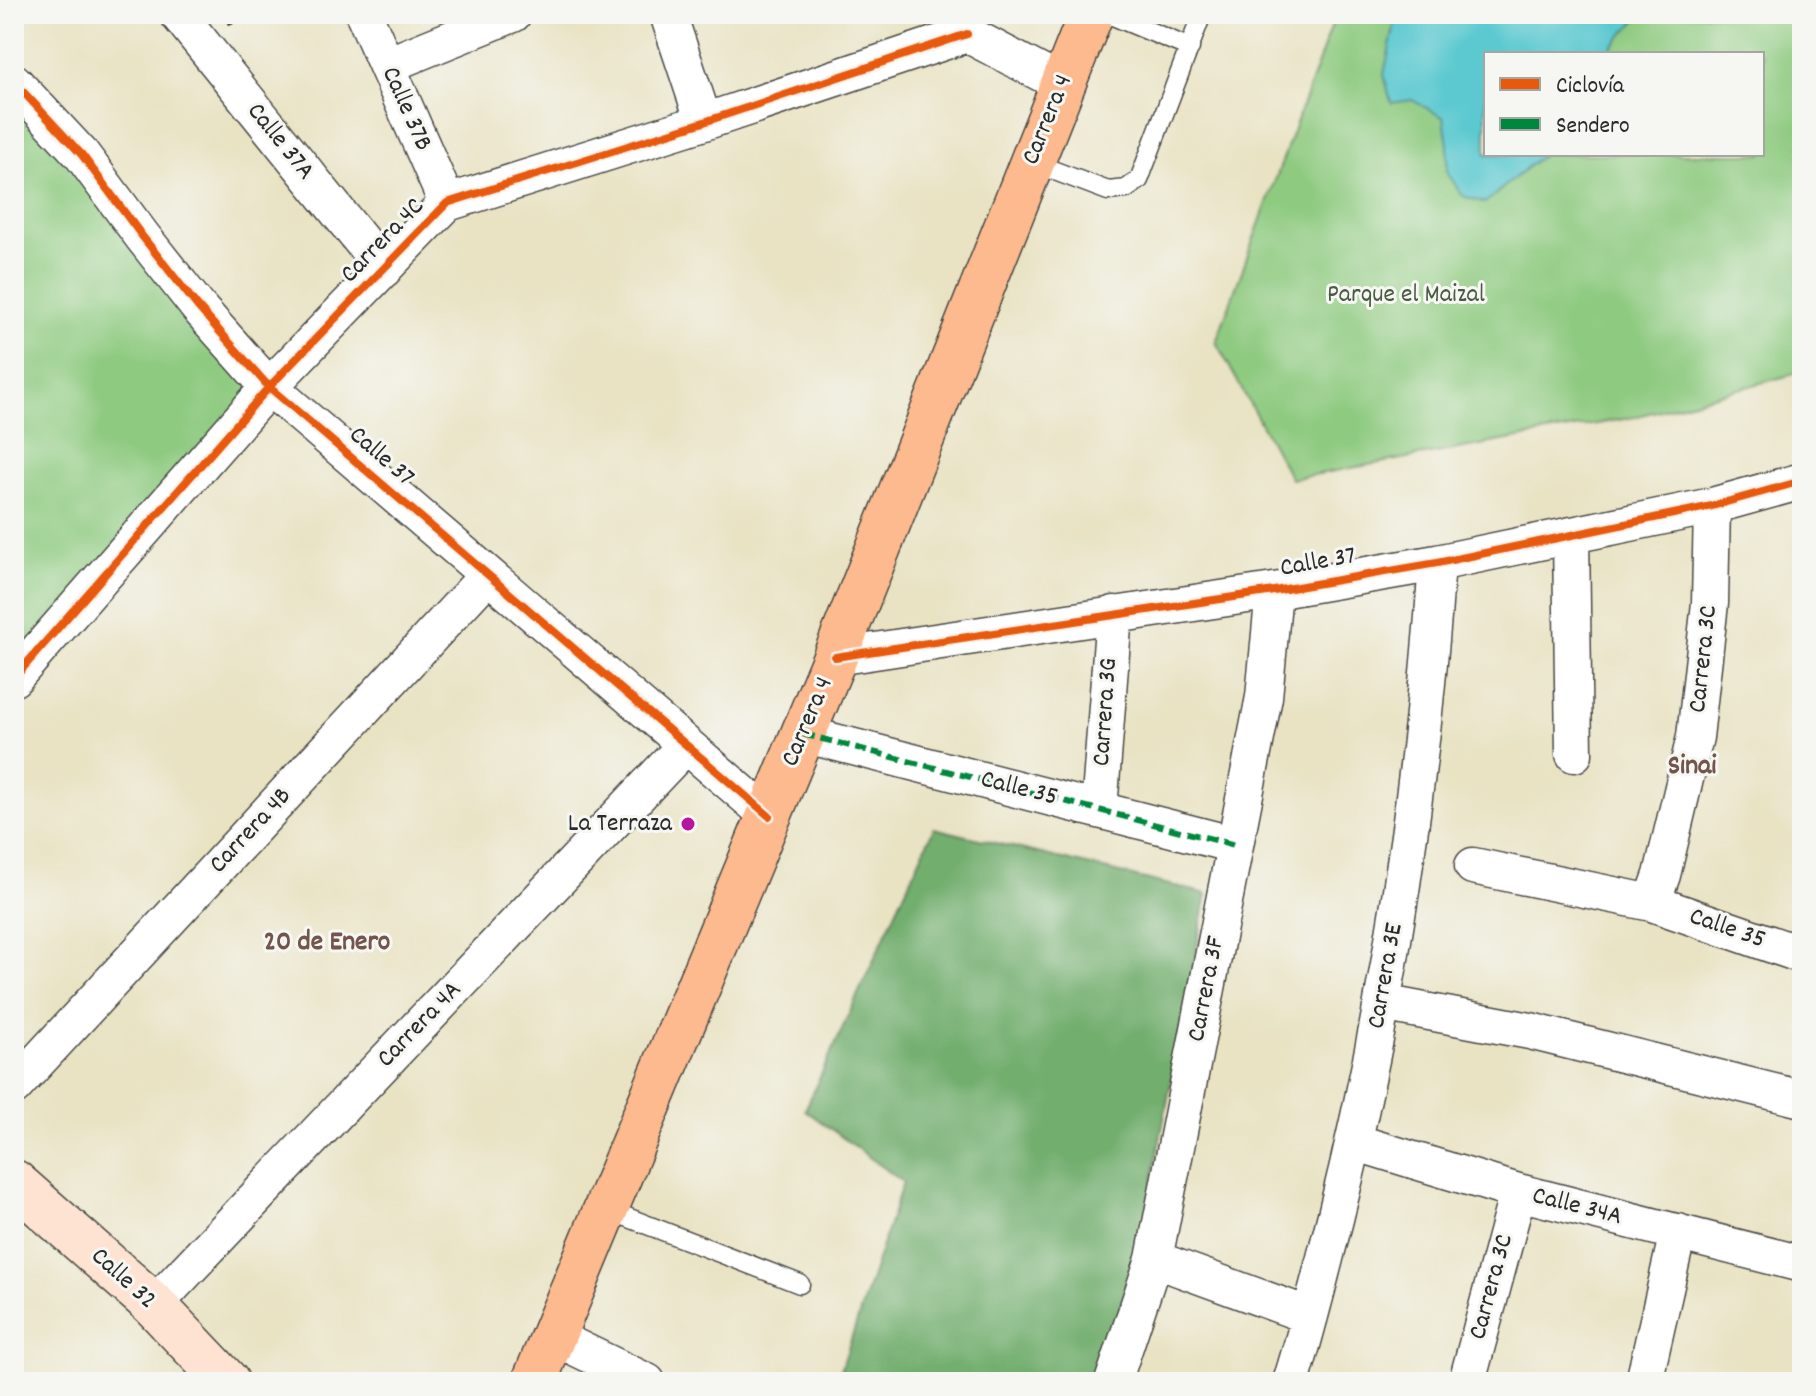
<svg xmlns="http://www.w3.org/2000/svg" width="1816" height="1396" font-family="Dekko,sans-serif">
<style>
.green{fill:#8eca80;stroke:#5c7a56;stroke-width:2;fill-rule:evenodd}
.forest{fill:#72ae6e;stroke:#4e6c4c;stroke-width:2}
.water{fill:#5cc9d0;stroke:#447a7e;stroke-width:2}
.lines{fill:none;stroke-linecap:round;stroke-linejoin:round}
.lane-casing{stroke:#484742;stroke-width:21}
.street-casing{stroke:#484742;stroke-width:39}
.secondary-casing{stroke:#484742;stroke-width:47}
.primary-casing{stroke:#484742;stroke-width:47}
.path{stroke:#484742;stroke-width:5;stroke-dasharray:6 6;stroke-linecap:butt}
.lane{stroke:#fff;stroke-width:18}
.street{stroke:#fff;stroke-width:36}
.secondary{stroke:#fee3d2;stroke-width:44}
.primary{stroke:#fcba8e;stroke-width:44}
.quiet{stroke:#00873e;stroke-width:6;stroke-dasharray:12 6;stroke-linecap:butt}
.cycleway-casing{stroke:#f6f6f2;stroke-width:13}
.cycleway{stroke:#e8590c;stroke-width:8}
.poi-dot{fill:#b5179e;stroke:#f6f6f2;stroke-width:3}
.labels{text-anchor:middle;dominant-baseline:central;stroke-width:6;stroke-linejoin:round;paint-order:stroke}
.street-label{font-size:26px;fill:#2b2b2b;stroke:#f6f6f2}
.park-label{font-size:26px;fill:#495b44;stroke:#f6f6f2}
.poi-label{font-size:26px;fill:#2b2b2b;stroke:#f6f6f2;text-anchor:end}
.neighbourhood-label{font-size:28px;font-weight:bold;fill:#72554c;stroke:#f6f6f2}
</style>
<rect width="100%" height="100%" fill="#f6f6f2"/>
<filter id="ink" filterUnits="userSpaceOnUse"><feTurbulence type="fractalNoise" baseFrequency=".0125" numOctaves="2"/><feDisplacementMap in="SourceGraphic" scale="16" xChannelSelector="R" yChannelSelector="G"/><feConvolveMatrix kernelMatrix="1 2 1 2 8 2 1 2 1" color-interpolation-filters="sRGB"/></filter>
<filter id="wash" filterUnits="userSpaceOnUse"><feTurbulence type="fractalNoise" baseFrequency=".006" numOctaves="4" result="noise"/><feDisplacementMap in="SourceGraphic" scale="32" xChannelSelector="R" yChannelSelector="G"/><feGaussianBlur stdDeviation="1.8" result="paint"/><feColorMatrix in="noise" values="0 0 0 0 0 0 0 0 0 0 0 0 0 0 0 0 0 1.4 0 .05"/><feComposite in="paint" operator="in"/></filter>
<g filter="url(#wash)">
<rect width="100%" height="100%" fill="#e9e3c4"/>
<path class="green" d="M 1336,14 L 1802,14 L 1802,372 L 1630,418 L 1291,479 L 1216,342 ZM 1486,54 L 1762,54 L 1762,154 L 1486,154 Z
M 14,82 L 269,387 L 14,678 Z"/>
<path class="forest" d="M 934,828 L 1207,894 L 1138,1255 L 1095,1382 L 837,1382 L 903,1182 L 805,1110 Z"/>
<path class="water" d="M 1397,14 L 1642,14 L 1605,54 L 1486,54 L 1486,154 L 1543,154 L 1485,203 L 1463,196 L 1447,172 L 1448,145 L 1444,118 L 1412,100 L 1391,103 L 1384,74 Z"/>
</g>
<g filter="url(#ink)">
<g class="lines">
<defs>
<path id="lane" d="M 1108,14 L 1190,48
M 1031,162 L 1108,191 L 1126,189 L 1139,180 L 1202,14
M 606,1209 L 800,1284"/>
<path id="street" d="M 178,14 L 384,269
M 364,14 L 447,203
M 668,14 L 704,122
M 963,14 L 967,34 L 1062,84
M 387,65 L 513,14
M 14,82 L 82,155 L 142,236 L 198,307 L 269,387 L 769,816
M 1571,535 L 1574,754
M 835,657 L 1274,591 L 1437,563 L 1712,506 L 1802,481
M 14,678 L 269,387 L 447,203 L 704,122 L 967,34
M 803,734 L 1235,845
M 1099,810 L 1114,614
M 1473,866 L 1652,903 L 1802,955
M 1652,903 L 1662,875 L 1695,737 L 1710,603 L 1712,506
M 1382,1003 L 1530,1031 L 1802,1099
M 14,1087 L 488,575
M 1354,1142 L 1518,1192 L 1802,1264
M 1154,1259 L 1310,1316
M 154,1305 L 686,745
M 554,1337 L 647,1382
M 1113,1382 L 1154,1259 L 1264,697 L 1274,591
M 1291,1382 C 1308,1328 1321,1273 1335,1219 C 1389,1004 1422,784 1437,563
M 1467,1382 L 1518,1192
M 1644,1382 L 1678,1232"/>
<path id="secondary" d="M 14,1182 L 154,1305 L 227,1382"/>
<path id="primary" d="M 534,1382 L 835,657 L 1091,14"/>
</defs>
<use href="#lane" class="lane-casing"/>
<use href="#street" class="street-casing"/>
<use href="#secondary" class="secondary-casing"/>
<use href="#primary" class="primary-casing"/>
<path class="path" d="M 228,23 L 249,14"/>
<use href="#lane" class="lane"/>
<use href="#street" class="street"/>
<use href="#secondary" class="secondary"/>
<use href="#primary" class="primary"/>
<path class="quiet" d="M 803,734 L 1235,845"/>
<defs>
<path id="cycleway" d="M 14,82 L 82,155 L 142,236 L 198,307 L 269,387 L 769,816
M 835,657 L 1274,591 L 1437,563 L 1712,506 L 1802,481
M 14,678 L 269,387 L 447,203 L 704,122 L 967,34"/>
</defs>
<use href="#cycleway" class="cycleway-casing"/>
<use href="#cycleway" class="cycleway"/>
</g>
</g>
<circle class="poi-dot" cx="688" cy="824" r="8"/>
<g class="labels">
<g class="street-label">
<text transform="translate(406 109) rotate(66)">Calle 37B</text>
<text transform="translate(1048 120) rotate(-68)">Carrera 4</text>
<text transform="translate(280 142) rotate(51)">Calle 37A</text>
<text transform="translate(383 241) rotate(-46)">Carrera 4C</text>
<text transform="translate(381 457) rotate(41)">Calle 37</text>
<text transform="translate(1318 563) rotate(-10)">Calle 37</text>
<text transform="translate(1704 659) rotate(-84)">Carrera 3C</text>
<text transform="translate(1106 712) rotate(-86)">Carrera 3G</text>
<text transform="translate(808 722) rotate(-67)">Carrera 4</text>
<text transform="translate(1019 789) rotate(14)">Calle 35</text>
<text transform="translate(251 831) rotate(-47)">Carrera 4B</text>
<text transform="translate(1727 929) rotate(19)">Calle 35</text>
<text transform="translate(1386 976) rotate(-80)">Carrera 3E</text>
<text transform="translate(1207 989) rotate(-79)">Carrera 3F</text>
<text transform="translate(420 1025) rotate(-46)">Carrera 4A</text>
<text transform="translate(1577 1207) rotate(14)">Calle 34A</text>
<text transform="translate(123 1279) rotate(42)">Calle 32</text>
<text transform="translate(1492 1287) rotate(-75)">Carrera 3C</text>
</g>
<g class="park-label">
<text x="1406" y="295">Parque el Maizal</text>
</g>
<g class="poi-label">
<text x="672" y="824">La Terraza</text>
</g>
<g class="neighbourhood-label">
<text x="1692" y="768">Sinai</text>
<text x="327" y="944">20 de Enero</text>
</g>
</g>
<rect width="1816" height="1396" fill="none" stroke="#f6f6f2" stroke-width="48"/>
<rect x="1484" y="52" width="280" height="104" fill="#f6f6f2" stroke="#a5a5a2" stroke-width="2"/>
<rect x="1500" y="78" width="40" height="12" fill="#e8590c" stroke="#a5a5a2" stroke-width="2"/>
<text x="1556" y="92" font-size="24" fill="#2b2b2b">Ciclovía</text>
<rect x="1500" y="118" width="40" height="12" fill="#00873e" stroke="#a5a5a2" stroke-width="2"/>
<text x="1556" y="132" font-size="24" fill="#2b2b2b">Sendero</text>
</svg>
